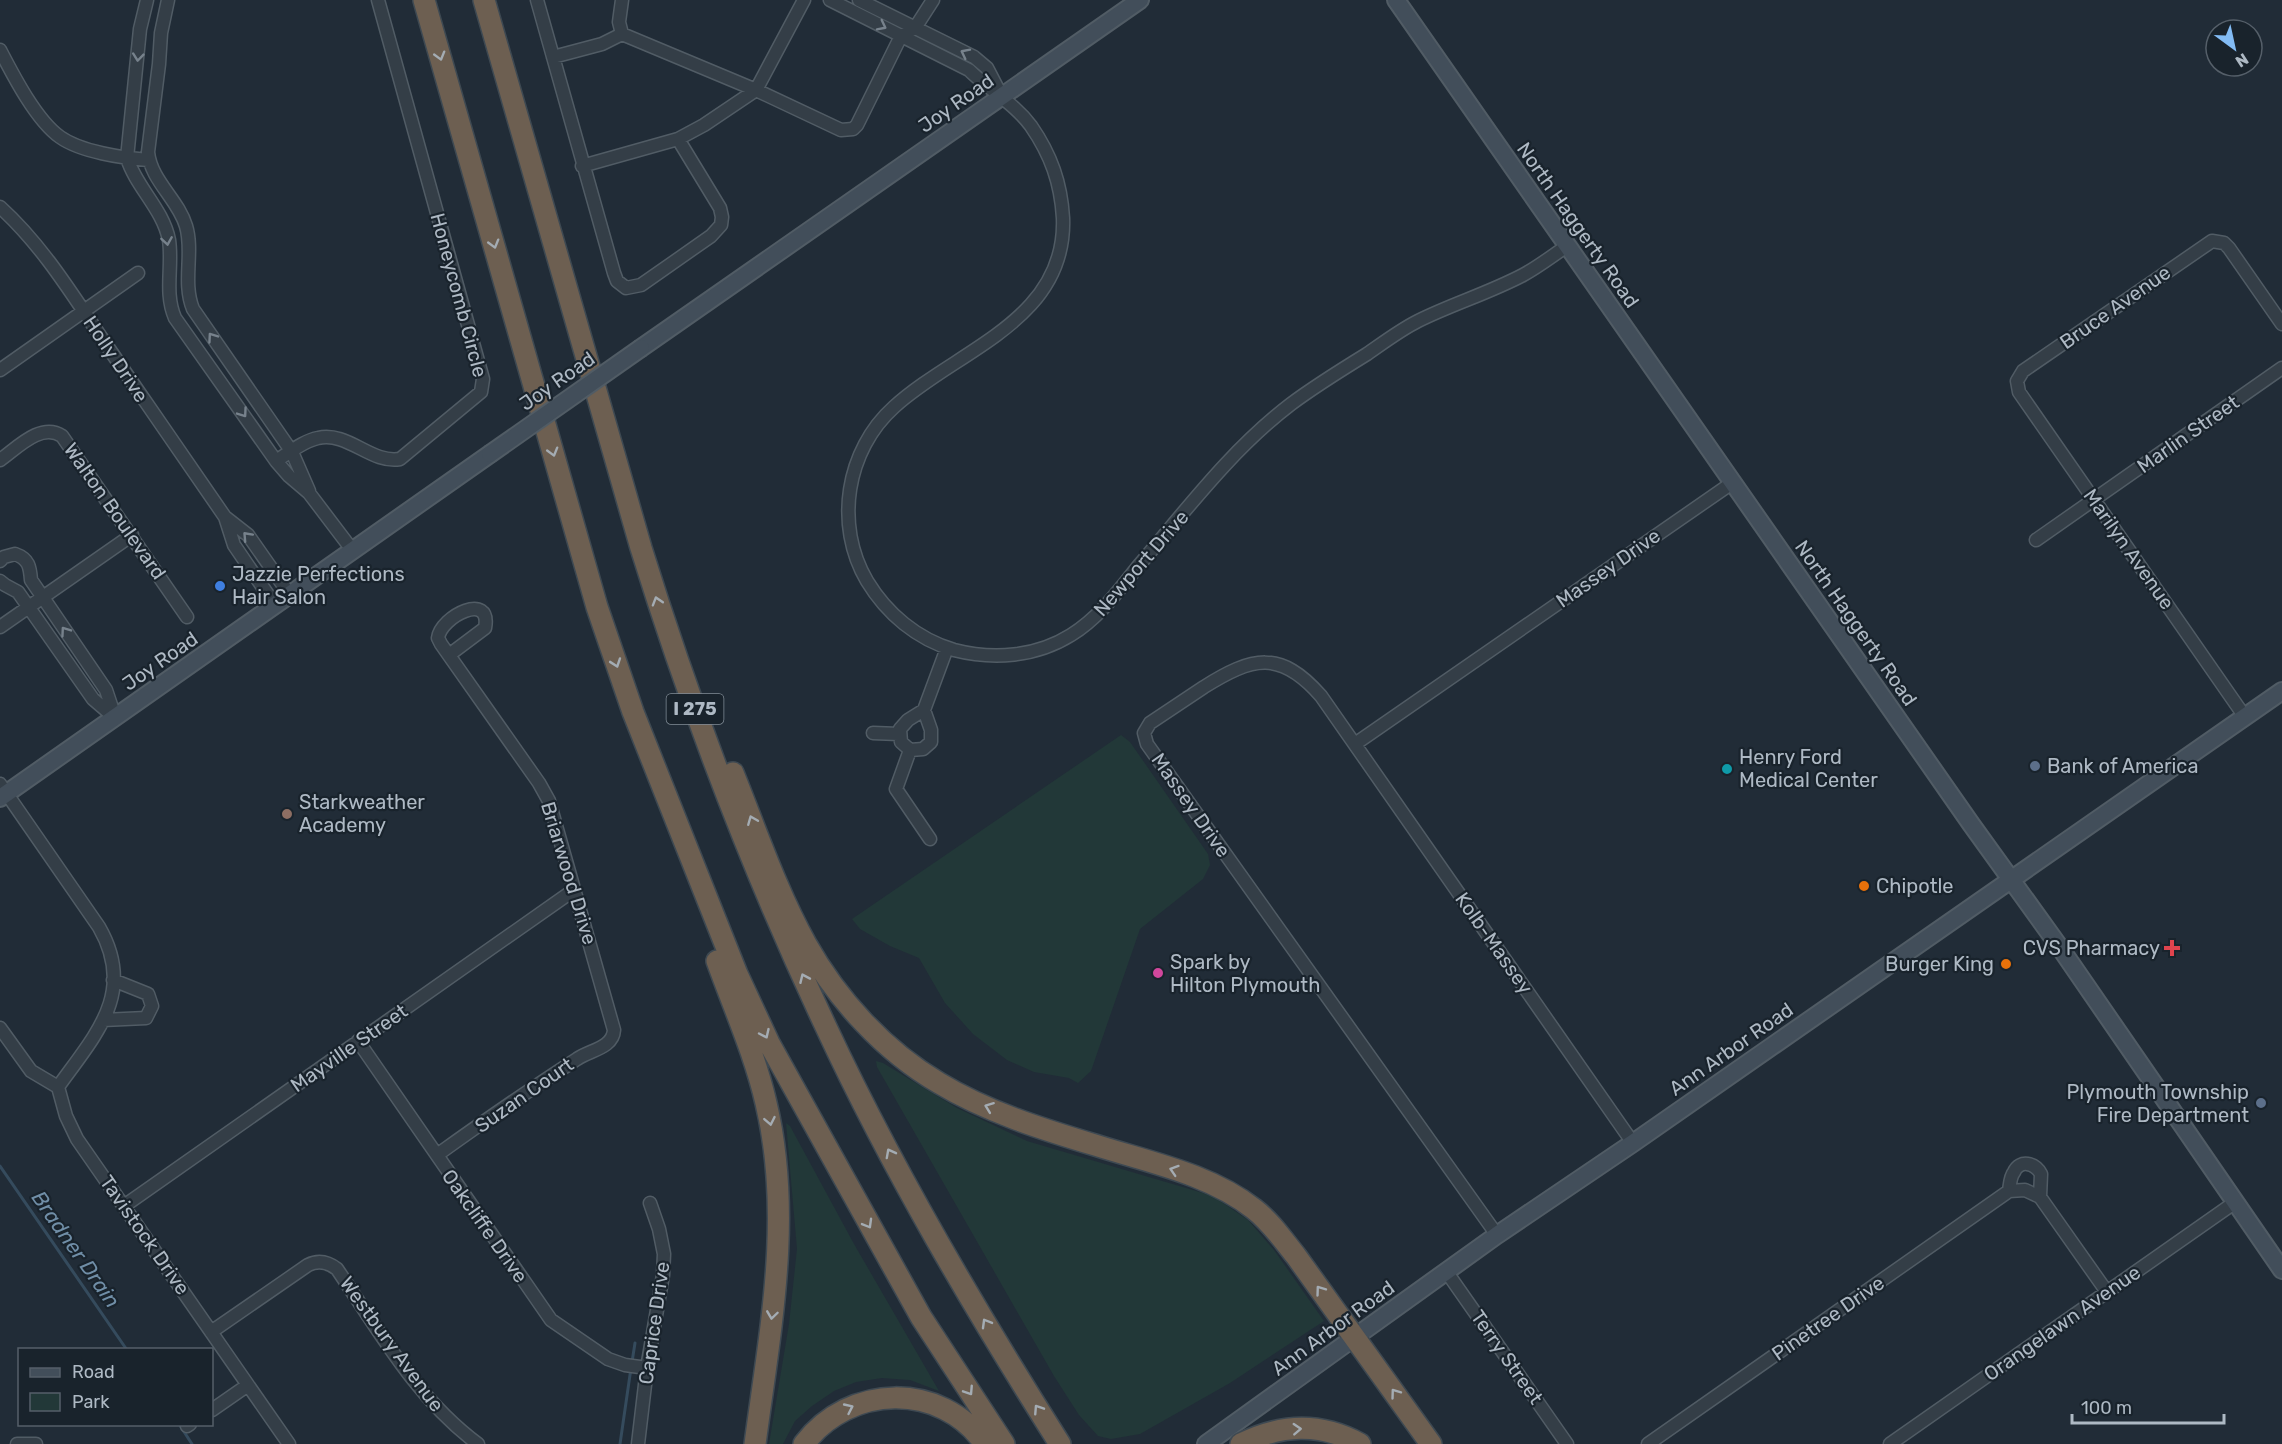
<svg xmlns="http://www.w3.org/2000/svg" width="2282" height="1444" font-family="Rubik,sans-serif">
<style>
.green{fill:#223838}
.lines{fill:none;stroke-linecap:round;stroke-linejoin:round}
.stream{stroke:#354b5d;stroke-width:3}
.street-casing{stroke:#515c65;stroke-width:15}
.secondary-casing{stroke:#515c65;stroke-width:20}
.highway-casing{stroke:#3e4952;stroke-width:24}
.street{stroke:#343e47;stroke-width:12}
.secondary{stroke:#424e5a;stroke-width:16}
.highway{stroke:#6d5f51;stroke-width:21}
.secondary-bridge-casing{stroke:#515c65;stroke-width:20;stroke-linecap:butt}
.secondary-bridge{stroke:#424e5a;stroke-width:16}
.oneway{stroke:#77828c}
.oneway2{stroke:#a4acb3}
.shop-dot{fill:#3f7fe0;stroke:#19232c;stroke-width:2}
.service-dot{fill:#5c6f8a;stroke:#19232c;stroke-width:2}
.culture-dot{fill:#0f9aa8;stroke:#19232c;stroke-width:2}
.education-dot{fill:#8d6e63;stroke:#19232c;stroke-width:2}
.food-dot{fill:#e8710a;stroke:#19232c;stroke-width:2}
.health-dot{fill:#e0444e;stroke:#19232c;stroke-width:2}
.hotel-dot{fill:#d1479c;stroke:#19232c;stroke-width:2}
.labels{text-anchor:middle;dominant-baseline:central;stroke-width:4.5;stroke-linejoin:round;paint-order:stroke}
.shield{fill:#19232c;stroke:#818c96;stroke-width:1.5}
.shield-label{font-size:18px;font-weight:bold;fill:#aeb9c4}
.street-label{font-size:20px;fill:#aeb9c4;stroke:#19232c}
.poi-label{font-size:20px;fill:#aeb9c4;stroke:#19232c;text-anchor:start}
.water-label{font-size:21px;font-style:italic;fill:#708ea7;stroke:#19232c}
</style>
<rect width="100%" height="100%" fill="#212c37"/>
<path class="green" d="M 1121,735 L 1130,742 L 1208,854 L 1210,865 L 1203,879 L 1140,929 L 1091,1071 L 1078,1083 L 1069,1078 L 1034,1072 L 1007,1060 L 973,1034 L 945,1003 L 919,958 L 890,946 L 860,929 L 852,919 Z
M 876,1061 L 883,1063 L 957,1108 L 1027,1141 L 1213,1196 L 1248,1220 L 1274,1250 L 1324,1321 L 1230,1383 L 1140,1434 L 1111,1439 L 1098,1436 L 1079,1415 L 1054,1376 L 877,1067 Z
M 786,1123 L 790,1126 L 854,1244 L 939,1391 L 910,1380 L 882,1378 L 856,1382 L 834,1391 L 812,1406 L 795,1421 L 783,1444 L 769,1444 L 789,1324 L 797,1249 Z"/>
<g class="lines">
<path class="stream" d="M 0,1166 L 127,1350
M 632,1362 L 635,1343
M 179,1424 L 192,1444
M 620,1444 L 631,1368"/>
<defs>
<path id="street" d="M 147,0 L 140,29 L 127,158 C 136,187 163,209 169,240 C 173,266 164,293 175,318 L 276,461 L 289,476 L 309,493 L 353,551
M 168,0 L 161,33 L 159,64 L 148,152 C 151,181 178,199 186,226 C 194,252 182,282 193,309 L 292,452 L 309,491
M 537,0 L 614,273 L 617,281 L 626,288 L 641,285 L 711,236 L 721,225 L 722,217 L 720,208 L 678,139
M 622,0 L 619,22 L 622,34
M 830,0 L 969,70 C 989,90 1014,103 1031,126 C 1051,155 1061,183 1063,218 C 1067,321 956,350 894,407 C 846,450 834,525 867,581 C 887,614 917,639 954,650 C 993,660 1036,657 1071,635 C 1100,617 1119,590 1140,564 C 1187,509 1232,449 1291,404 C 1315,386 1341,370 1367,354 C 1383,343 1400,330 1418,321 C 1452,304 1489,293 1523,275 C 1538,267 1552,256 1567,246
M 859,0 L 974,57 L 987,68 L 1001,95
M 0,50 C 13,75 36,120 60,137 C 81,152 123,158 148,160
M 553,57 L 602,44 L 622,34 L 756,90 L 841,130 L 853,129 L 857,125 L 901,36 L 915,28 L 933,0
M 582,166 L 678,139 L 704,125 L 756,90 L 804,0
M 0,207 C 42,245 72,294 103,340 C 144,399 184,458 225,517 L 234,545 L 275,605
M 0,370 L 138,273
M 0,460 C 17,448 41,422 62,436 L 187,617
M 276,461 C 289,453 303,441 318,438 C 348,431 371,464 400,459 L 481,392 L 483,379 L 378,0
M 225,517 L 248,535 L 290,595
M 2036,540 L 2282,368
M 0,561 L 4,557 L 15,554 C 29,559 30,567 31,580 L 106,690 L 115,717
M 0,581 L 5,585 L 18,592 L 93,699 L 114,717
M 0,627 L 132,535
M 924,710 L 931,730 L 931,742 L 923,749 L 910,750 L 901,742 L 900,729 L 908,720 Z
M 924,710 L 947,648
M 2245,717 L 2019,392 L 2017,381 L 2023,371 L 2212,241 L 2224,243 L 2229,248 L 2282,324
M 873,733 L 899,734
M 1355,744 L 1732,483
M 910,750 L 896,789 L 930,839
M 0,784 L 99,927 C 137,993 95,1035 58,1087
M 103,1020 L 146,1018 L 152,1006 L 148,994 L 113,980
M 0,1028 L 31,1071 L 58,1087
M 358,1041 L 551,1320 L 608,1359 L 625,1365 L 647,1368
M 58,1087 L 66,1116 L 77,1139 L 289,1444
M 437,1155 C 483,1122 529,1090 577,1059 C 590,1050 613,1048 614,1030 L 549,801 L 539,783 L 441,644 L 438,638 C 441,616 492,591 485,628 L 449,655
M 2009,1191 C 2010,1185 2010,1177 2014,1172 C 2020,1159 2035,1163 2041,1174 L 2040,1197
M 124,1206 L 574,890
M 1497,1235 L 1147,744 L 1144,733 L 1150,723 C 1168,711 1186,699 1204,687 C 1252,657 1280,649 1321,696 L 1633,1143
M 1446,1271 L 1567,1444
M 211,1332 L 308,1265 C 318,1260 328,1262 337,1269 C 379,1331 417,1399 478,1444
M 212,1410 L 248,1385
M 187,1426 L 190,1424
M 17,1444 L 36,1444
M 638,1444 L 647,1368 L 663,1275 L 664,1254 L 659,1229 L 650,1203
M 1648,1444 L 2009,1191 L 2025,1190 L 2040,1197 L 2107,1292
M 1890,1444 L 2234,1203"/>
<path id="secondary" d="M 1396,0 L 1971,824 L 2061,949 L 2282,1270
M 641,348 L 1140,0
M 0,798 L 490,454
M 1206,1444 L 1497,1235 L 1633,1143 L 2282,691"/>
<path id="highway" d="M 424,0 L 597,607 L 633,712 L 737,974 L 769,1043 L 921,1317 L 1004,1444
M 484,0 L 641,548 C 692,712 753,872 826,1027 C 893,1171 975,1310 1060,1444
M 733,773 C 756,830 776,890 806,944 C 837,999 884,1051 939,1083 C 987,1112 1042,1129 1095,1145 C 1148,1162 1210,1174 1254,1209 C 1271,1222 1283,1240 1296,1256 L 1431,1444
M 717,961 C 734,1008 755,1055 766,1103 C 793,1216 770,1331 755,1444
M 804,1444 C 849,1384 941,1381 985,1444
M 1241,1444 C 1281,1424 1320,1422 1360,1444"/>
</defs>
<use href="#street" class="street-casing"/>
<use href="#secondary" class="secondary-casing"/>
<use href="#highway" class="highway-casing"/>
<use href="#street" class="street"/>
<use href="#secondary" class="secondary"/>
<use href="#highway" class="highway"/>
<defs>
<path id="secondary-bridge" d="M 490,454 L 641,348"/>
</defs>
<use href="#secondary-bridge" class="secondary-bridge-casing"/>
<use href="#secondary-bridge" class="secondary-bridge"/>
</g>
<defs><path id="oneway-chevron" d="M-2-3.5L2.5 0L-2 3.5" fill="none" stroke-width="1.6" stroke-linecap="round" stroke-linejoin="round" transform="scale(1.5)"/></defs>
<g class="oneway">
<use href="#oneway-chevron" transform="translate(882 26) rotate(27)"/>
<use href="#oneway-chevron" transform="translate(965 53) rotate(-153)"/>
<use href="#oneway-chevron" transform="translate(138 57) rotate(96)"/>
<use href="#oneway-chevron" transform="translate(167 241) rotate(81)"/>
<use href="#oneway-chevron" transform="translate(212 337) rotate(-125)"/>
<use href="#oneway-chevron" transform="translate(243 413) rotate(55)"/>
<use href="#oneway-chevron" transform="translate(247 536) rotate(-133)"/>
<use href="#oneway-chevron" transform="translate(65 631) rotate(-125)"/>
</g>
<g class="oneway2">
<use href="#oneway-chevron" transform="translate(440 56) rotate(74)"/>
<use href="#oneway-chevron" transform="translate(494 244) rotate(74)"/>
<use href="#oneway-chevron" transform="translate(553 452) rotate(74)"/>
<use href="#oneway-chevron" transform="translate(657 601) rotate(-107)"/>
<use href="#oneway-chevron" transform="translate(616 663) rotate(71)"/>
<use href="#oneway-chevron" transform="translate(752 820) rotate(-112)"/>
<use href="#oneway-chevron" transform="translate(804 978) rotate(-114)"/>
<use href="#oneway-chevron" transform="translate(765 1034) rotate(65)"/>
<use href="#oneway-chevron" transform="translate(989 1107) rotate(-159)"/>
<use href="#oneway-chevron" transform="translate(770 1121) rotate(79)"/>
<use href="#oneway-chevron" transform="translate(890 1153) rotate(-118)"/>
<use href="#oneway-chevron" transform="translate(1174 1170) rotate(-162)"/>
<use href="#oneway-chevron" transform="translate(868 1224) rotate(60)"/>
<use href="#oneway-chevron" transform="translate(1320 1290) rotate(-126)"/>
<use href="#oneway-chevron" transform="translate(772 1315) rotate(98)"/>
<use href="#oneway-chevron" transform="translate(986 1323) rotate(-120)"/>
<use href="#oneway-chevron" transform="translate(969 1391) rotate(57)"/>
<use href="#oneway-chevron" transform="translate(1395 1393) rotate(-126)"/>
<use href="#oneway-chevron" transform="translate(849 1408) rotate(-25)"/>
<use href="#oneway-chevron" transform="translate(1038 1409) rotate(-123)"/>
<use href="#oneway-chevron" transform="translate(1297 1429) rotate(-3)"/>
</g>
<circle class="shop-dot" cx="220" cy="586" r="6"/>
<g class="service-dot">
<circle cx="2035" cy="766" r="6"/>
<circle cx="2261" cy="1103" r="6"/>
</g>
<circle class="culture-dot" cx="1727" cy="769" r="6"/>
<circle class="education-dot" cx="287" cy="814" r="6"/>
<g class="food-dot">
<circle cx="1864" cy="886" r="6"/>
<circle cx="2006" cy="964" r="6"/>
</g>
<path class="health-dot" d="M2169 939h6v6h6v6h-6v6h-6v-6h-6v-6h6z"/>
<circle class="hotel-dot" cx="1158" cy="973" r="6"/>
<g class="labels">
<rect class="shield" x="666.5" y="694" width="57" height="30" rx="4.5"/>
<g class="shield-label">
<text x="695" y="709">I 275</text>
</g>
<g class="street-label">
<text transform="translate(956 103) rotate(-35)">Joy Road</text>
<text transform="translate(1578 225) rotate(55)">North Haggerty Road</text>
<text transform="translate(459 295) rotate(75)">Honeycomb Circle</text>
<text transform="translate(2115 307) rotate(-35)">Bruce Avenue</text>
<text transform="translate(116 359) rotate(56)">Holly Drive</text>
<text transform="translate(557 381) rotate(-35)">Joy Road</text>
<text transform="translate(2188 434) rotate(-35)">Marlin Street</text>
<text transform="translate(115 511) rotate(55)">Walton Boulevard</text>
<text transform="translate(2129 549) rotate(55)">Marilyn Avenue</text>
<text transform="translate(1141 563) rotate(-49)">Newport Drive</text>
<text transform="translate(1608 568) rotate(-35)">Massey Drive</text>
<text transform="translate(1856 623) rotate(55)">North Haggerty Road</text>
<text transform="translate(160 661) rotate(-35)">Joy Road</text>
<text transform="translate(1191 805) rotate(55)">Massey Drive</text>
<text transform="translate(569 873) rotate(73)">Briarwood Drive</text>
<text transform="translate(1494 943) rotate(55)">Kolb-Massey</text>
<text transform="translate(349 1048) rotate(-35)">Mayville Street</text>
<text transform="translate(1731 1049) rotate(-35)">Ann Arbor Road</text>
<text transform="translate(524 1095) rotate(-35)">Suzan Court</text>
<text transform="translate(485 1226) rotate(55)">Oakcliffe Drive</text>
<text transform="translate(145 1235) rotate(55)">Tavistock Drive</text>
<text transform="translate(1828 1318) rotate(-35)">Pinetree Drive</text>
<text transform="translate(654 1323) rotate(-82)">Caprice Drive</text>
<text transform="translate(2062 1323) rotate(-35)">Orangelawn Avenue</text>
<text transform="translate(1333 1328) rotate(-36)">Ann Arbor Road</text>
<text transform="translate(392 1344) rotate(54)">Westbury Avenue</text>
<text transform="translate(1507 1357) rotate(55)">Terry Street</text>
</g>
<g class="poi-label">
<text x="232" y="574">Jazzie Perfections<tspan x="232" dy="23">Hair Salon</tspan></text>
<text x="1739" y="757">Henry Ford<tspan x="1739" dy="23">Medical Center</tspan></text>
<text x="2047" y="766">Bank of America</text>
<text x="299" y="802">Starkweather<tspan x="299" dy="23">Academy</tspan></text>
<text x="1876" y="886">Chipotle</text>
<text x="2160" y="948" text-anchor="end">CVS Pharmacy</text>
<text x="1170" y="962">Spark by<tspan x="1170" dy="23">Hilton Plymouth</tspan></text>
<text x="1994" y="964" text-anchor="end">Burger King</text>
<text x="2249" y="1092" text-anchor="end">Plymouth Township<tspan x="2249" dy="23">Fire Department</tspan></text>
</g>
<g class="water-label">
<text transform="translate(76 1249) rotate(55)">Bradner Drain</text>
</g>
</g>
<rect x="18" y="1348" width="195" height="78" fill="#19232c" stroke="#555f69" stroke-width="1.5"/>
<rect x="30" y="1368" width="30" height="9" fill="#424e5a" stroke="#555f69" stroke-width="1.5"/>
<text x="72" y="1378" font-size="18" fill="#aeb9c4">Road</text>
<rect x="30" y="1393" width="30" height="18" fill="#223838" stroke="#555f69" stroke-width="1.5"/>
<text x="72" y="1408" font-size="18" fill="#aeb9c4">Park</text>
<g transform="translate(2234 48) rotate(147)"><circle r="28" fill="#19232c" stroke="#555f69" stroke-width="1.5"/>
<path d="M0-4.5L10 22L0 15L-10 22Z" fill="#83bcf5"/>
<text y="-9" font-size="16" font-weight="bold" text-anchor="middle" fill="#aeb9c4">N</text>
</g>
<path d="M2072 1414v9h152v-9" fill="none" stroke="#aeb9c4" stroke-width="3"/>
<text x="2081" y="1414" font-size="18" fill="#aeb9c4" stroke="#19232c" stroke-width="4.5" paint-order="stroke">100 m</text>
</svg>
